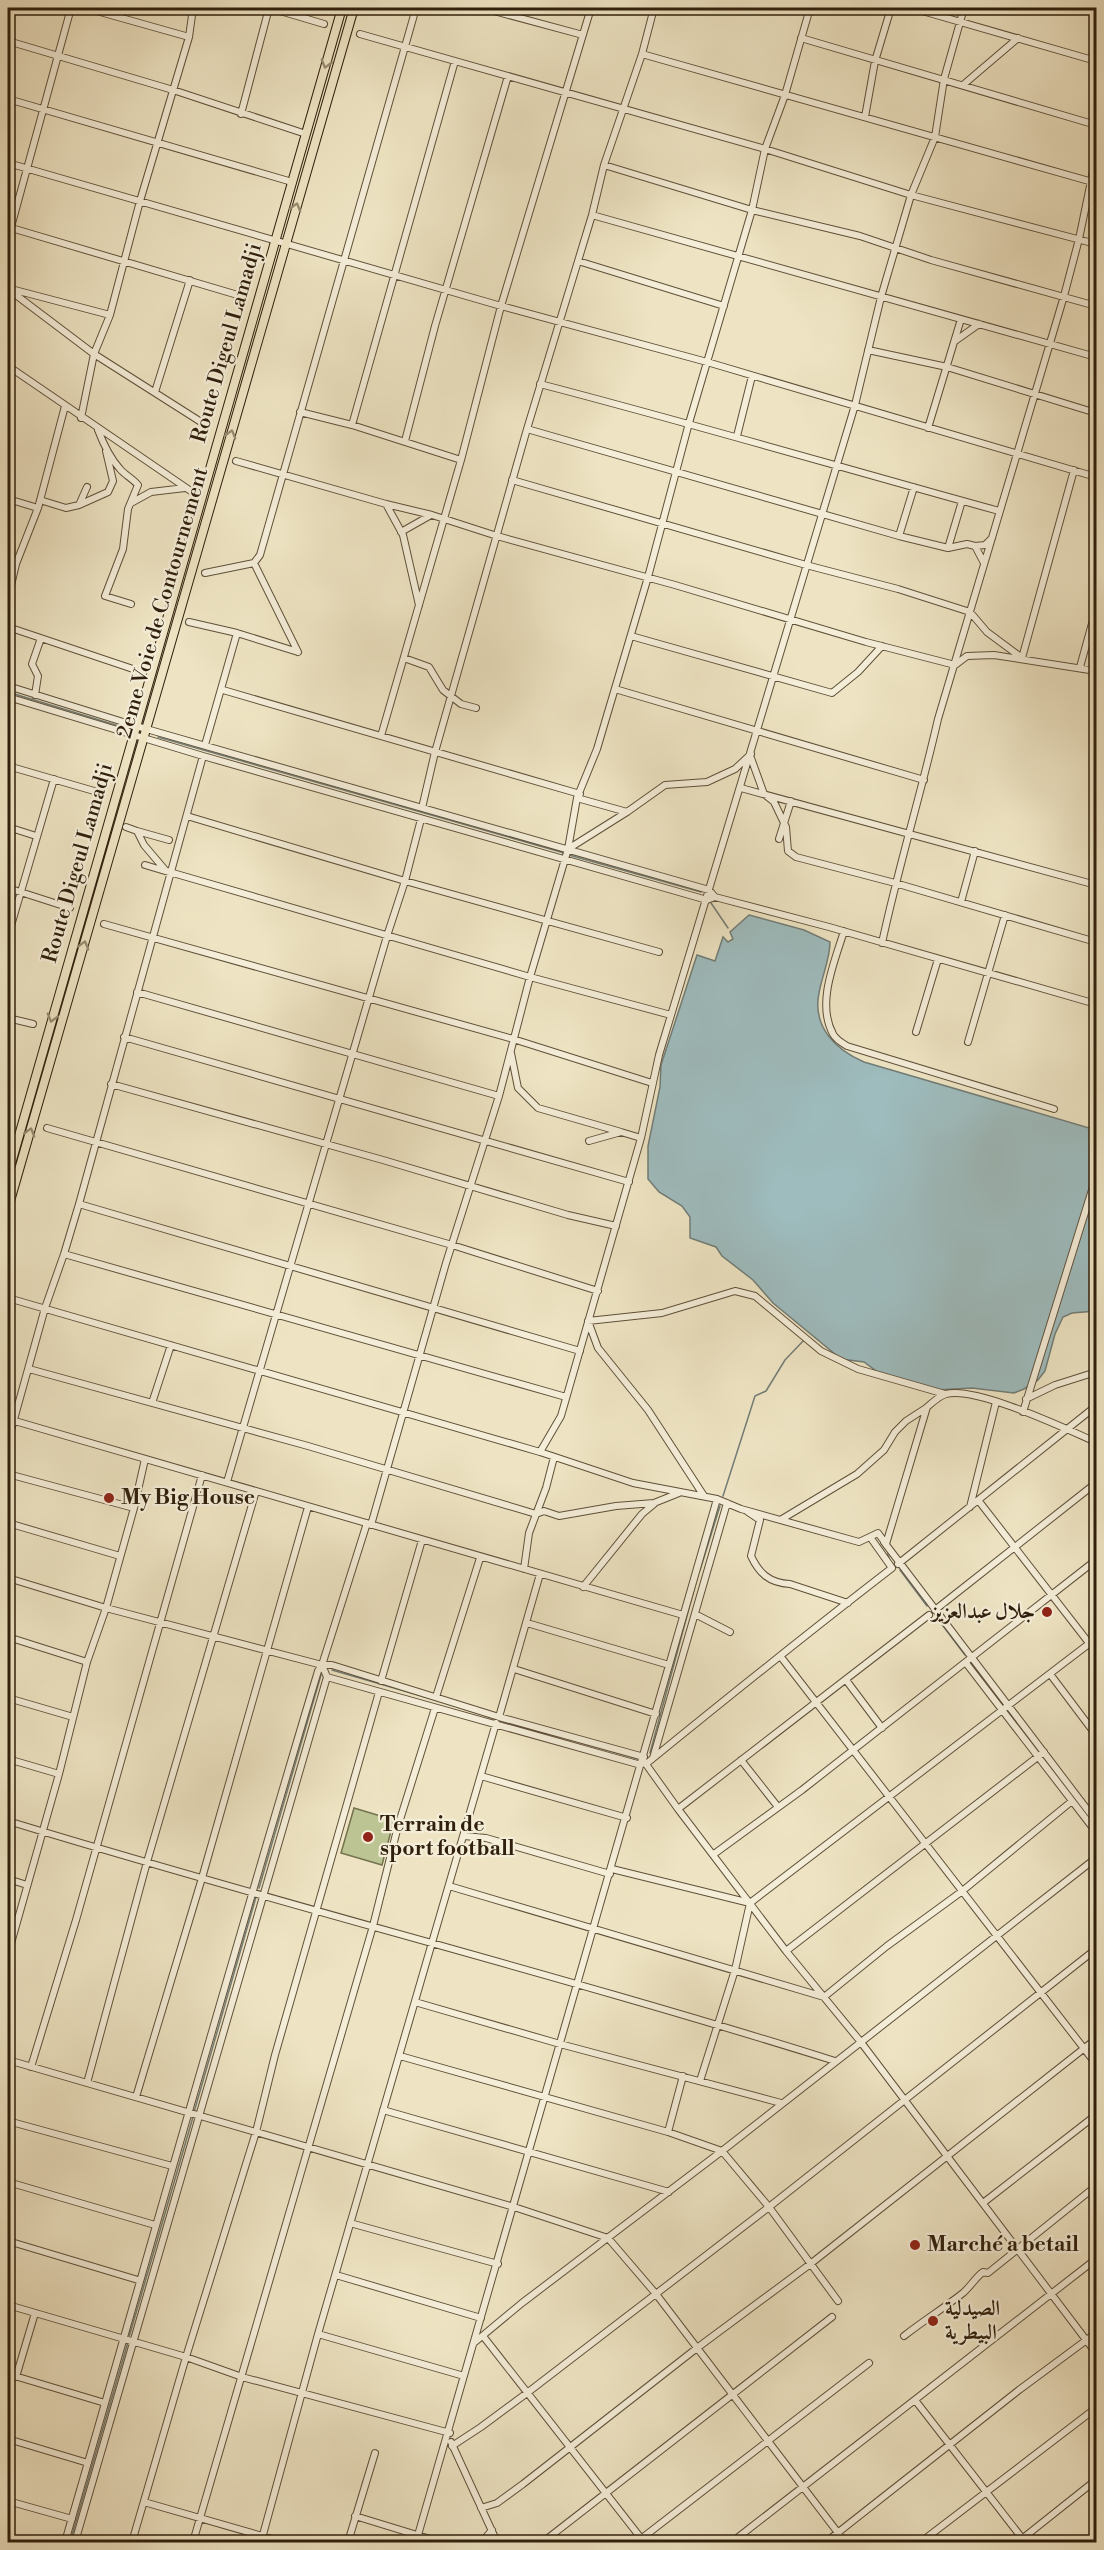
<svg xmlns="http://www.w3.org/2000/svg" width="1104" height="2550" font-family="'Libre Bodoni',Amiri,serif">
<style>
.green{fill:#bbc492;stroke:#75724f;stroke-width:1.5}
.water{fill:#9ebcbe;stroke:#727d77;stroke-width:1.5}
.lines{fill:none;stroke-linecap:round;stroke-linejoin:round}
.stream{stroke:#727d77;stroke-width:1.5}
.minor-casing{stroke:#5f503a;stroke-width:8}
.major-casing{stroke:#2f1f0c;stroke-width:10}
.minor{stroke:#f4edd8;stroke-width:6}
.major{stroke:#eee4c3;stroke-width:8}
.oneway{stroke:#988b71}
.poi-dot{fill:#8f2418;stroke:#f4edd8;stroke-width:2}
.labels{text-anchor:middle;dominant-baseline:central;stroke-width:4.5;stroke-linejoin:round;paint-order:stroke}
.street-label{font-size:21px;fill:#2f1f0c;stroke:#f4edd8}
.poi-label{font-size:21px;font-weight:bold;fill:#2f1f0c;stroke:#f4edd8;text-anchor:start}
</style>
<rect width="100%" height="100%" fill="#eee4c3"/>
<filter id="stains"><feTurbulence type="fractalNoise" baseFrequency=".00333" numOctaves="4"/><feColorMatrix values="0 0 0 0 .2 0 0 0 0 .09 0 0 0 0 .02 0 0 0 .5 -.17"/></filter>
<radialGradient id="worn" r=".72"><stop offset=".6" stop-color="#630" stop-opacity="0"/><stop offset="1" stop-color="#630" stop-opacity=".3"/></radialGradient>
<path class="green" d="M 354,1808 L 394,1820 L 382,1865 L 341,1853 Z"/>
<path class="water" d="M 749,915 L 804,930 L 830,942 C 830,959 822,976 819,993 C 812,1027 836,1050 864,1062 L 1096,1130 L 1096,1311 L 1072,1313 L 1063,1317 L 1055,1334 L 1045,1371 L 1038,1380 L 1024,1389 L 1014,1393 L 972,1388 L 936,1390 L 879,1373 L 864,1362 L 841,1359 L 773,1303 L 753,1280 L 722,1256 L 716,1247 L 690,1238 L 690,1217 L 682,1206 L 659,1192 L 648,1179 L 648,1146 L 660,1087 L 661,1065 L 697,955 L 715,961 L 723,937 L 728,942 L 733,939 L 730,932 Z"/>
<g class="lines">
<path class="stream" d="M 8,692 L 122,727
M 158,737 L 564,853
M 569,855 L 701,892
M 711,903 L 728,928
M 723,1496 L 755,1396 L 766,1391 L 785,1360 L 805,1339
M 887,1554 L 889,1557
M 700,1570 L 720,1506
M 900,1570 L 927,1606
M 937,1618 L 965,1655
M 975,1667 L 989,1685
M 332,1670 L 439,1701
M 1011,1714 L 1018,1723
M 582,1743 L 638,1759
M 650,1753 L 698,1575
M 259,1888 L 321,1675
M 194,2112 L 256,1897
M 129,2337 L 193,2117
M 70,2542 L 128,2342"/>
<defs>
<path id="minor" d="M 86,8 L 189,37
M 270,8 L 324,24
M 483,8 L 583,35
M 912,8 L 1096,61
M 360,34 L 765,149 L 911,195 L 1096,244
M 801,38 L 1096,125
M 8,41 L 173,90 L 306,134
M 642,54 L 1096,183
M 455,61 L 352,425 L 461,460
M 963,85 L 1018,38
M 8,99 L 292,182
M 241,114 L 269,8
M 865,117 L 875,61 L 891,8
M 8,163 L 501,306 L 707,362 L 1096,477
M 604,165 L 752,210 L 860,236 L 931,260 L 1096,306
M 592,215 L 1096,357
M 8,227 L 241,296
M 8,238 L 71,8
M 578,261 L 724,306
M 8,289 L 94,354 L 201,422
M 11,289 L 110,315
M 955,341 L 979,324
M 868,350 L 947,367 L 1096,413
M 8,366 L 201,498
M 540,384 C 694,424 846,469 999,511
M 155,392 L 190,280
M 300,412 L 352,425
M 81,418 L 94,354 L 110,315 L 140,201 L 189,37 L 193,8
M 928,428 L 961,319
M 527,429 L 899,536 L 948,548 L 967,544 L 975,546 L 984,563
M 98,430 C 103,443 110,458 120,469 C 125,475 132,478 138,485 L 128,509 L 123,549 L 105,596 L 131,604
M 737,436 L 752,376
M 405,441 L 435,326 L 508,76
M 236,461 L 386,504 L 432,515 L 497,536 L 675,585 L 866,642 L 955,665 L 967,656 L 994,655 L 1096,671
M 512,480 L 806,565 L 898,589 L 970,612 L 987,632 L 1022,658 L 1074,470
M 8,499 L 38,508
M 40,500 L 66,508 L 79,505 L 87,487
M 131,503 L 151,492 L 185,488
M 386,504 L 403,535 L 419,605
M 79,505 L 108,492 L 113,481 L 106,451
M 401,532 L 431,515
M 899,536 L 914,487
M 975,546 L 985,545 L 992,538
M 948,548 L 962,501
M 254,563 L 298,652
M 205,573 L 254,563 L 260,555 L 416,8
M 8,598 L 16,564 L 38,508 L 65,406
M 189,622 L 237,633 L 298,652
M 8,627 L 133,669
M 631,636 L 832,693 L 858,672 L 882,646
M 404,658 L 429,667 L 443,690 L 461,704 L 476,708
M 1080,667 L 1096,609
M 8,686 L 136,726 L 709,890 L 715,897 L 707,900 L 203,756 L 8,697
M 615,689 L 924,780
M 223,690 L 580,794
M 35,695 L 38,676 L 32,664 L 41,638
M 381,736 L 461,460 L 501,306 L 591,8
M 205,745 L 237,633
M 751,758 L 764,794 L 774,802 L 786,827 L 788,851 L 796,857 L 895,883 L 1096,942
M 8,766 L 101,793
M 741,788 L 1096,885
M 577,798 L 627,812
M 422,808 L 435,752 L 527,429 L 592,215 L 604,165 L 642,54 L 654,8
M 187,816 L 405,881 L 659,952
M 8,827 L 36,836
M 126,827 L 137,831 L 144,845 L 166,871 L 530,977 L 671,1015
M 137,831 L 169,840
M 779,839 L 791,801
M 568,849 L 627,812 L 665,785 L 707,782 L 735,769 L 751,754
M 145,865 L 165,871
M 8,888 L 70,908
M 715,897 L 829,927 L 1096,1004
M 961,902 L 975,851
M 104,924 L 513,1039 L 652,1083
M 844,931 C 835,961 816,1003 833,1034 C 835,1038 842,1043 847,1046 L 1054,1109
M 8,936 L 54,779
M 882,943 C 898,868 921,794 938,719 L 1064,296 L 1079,239 L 1096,157
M 137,992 L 499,1096
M 8,1018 L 33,1024
M 916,1032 L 938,959
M 124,1037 L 629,1182
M 968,1042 L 1005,915
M 511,1053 L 518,1088 L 538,1108 L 621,1132
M 111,1084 L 383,1160 L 568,1215 L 616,1226
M 47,1128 L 452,1245 L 598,1291
M 589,1141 L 621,1132 L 641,1138
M 79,1204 L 580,1351
M 64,1254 L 566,1397
M 8,1298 L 540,1452 L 633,1483 L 717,1499 L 741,1509 L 859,1542 L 878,1533 L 886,1544 L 927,1407 C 932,1403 939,1396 946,1394 C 976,1386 1066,1429 1096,1442
M 29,1369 L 308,1446 L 536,1514 L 544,1511 L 559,1516 L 616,1506 L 654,1503 L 679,1493
M 1026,1399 L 1055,1385 L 1096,1372
M 152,1403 L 171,1345
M 1023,1412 L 1096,1177
M 8,1419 L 683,1615
M 8,1441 L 45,1308 L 64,1254 L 79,1204 L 203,756
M 540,1452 L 561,1416 L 641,1138 L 659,1055 L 855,405 L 881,297 L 911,195 L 935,137 L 944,79 L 964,8
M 8,1474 L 134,1508
M 227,1482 L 387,936 L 405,881 L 421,819
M 704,1496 L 648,1410 L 598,1348 L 588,1321 L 662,1313 L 735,1291 L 755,1296 L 821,1351 L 858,1369 L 945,1394
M 978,1500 L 1096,1652
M 970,1507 L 996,1402
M 748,1512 L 760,1520 L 751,1556 C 759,1573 769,1583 790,1584 L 848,1603
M 782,1519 L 857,1474 L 884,1450 L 895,1432 L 906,1421 L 926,1408
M 8,1523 L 120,1556
M 371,1525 L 446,1263 L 499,1096 L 530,977 L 568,849 L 577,798 L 597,749 L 648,577 L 689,423 L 752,210 L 765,149 L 785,95 L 810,8
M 884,1542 L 1096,1821
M 898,1564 L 1096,1406
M 524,1569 L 529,1533 L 546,1488 L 554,1457
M 8,1578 L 106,1608 L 322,1665 L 327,1677 L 641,1765
M 583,1587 L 642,1514 L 654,1504
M 935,1610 L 1096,1483
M 695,1614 L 730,1632
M 527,1623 L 669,1665
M 8,1637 L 87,1662
M 781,1657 L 1096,2064
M 966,1663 L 1096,1832
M 322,1665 L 332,1665 L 499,1717 L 644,1757
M 514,1669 L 656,1714
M 1050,1674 L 1096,1735
M 846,1680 L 882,1728
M 381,1681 L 422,1540
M 436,1697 L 480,1558
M 8,1698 L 73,1717
M 499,1717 L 540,1574
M 653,1758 L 727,1503
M 8,1759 L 59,1774
M 643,1760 L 678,1809 L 786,1951 L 860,2041 L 1096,2353
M 741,1760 L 778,1807
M 646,1764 C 727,1698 809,1632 892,1568 L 870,1537
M 481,1776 L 627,1818
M 678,1809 L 929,1615
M 8,1821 C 282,1905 561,1975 835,2061
M 464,1836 L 486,1838 L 610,1874
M 714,1854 L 802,1790 L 1096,1560
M 612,1869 L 750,1903
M 8,1879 L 27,1885
M 449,1886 L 824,1997 L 887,1946 L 961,1892 L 1072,1801
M 786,1951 L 1044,1752
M 8,1954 L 59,1774 L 87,1662 L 106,1608 L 134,1508 L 145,1459
M 415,2002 L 560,2044 L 781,2103
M 400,2056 L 668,2132 L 722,2151 L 769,2207 L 838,2301
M 8,2060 L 514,2207 L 608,2238 L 656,2294 L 845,2542
M 31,2067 L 76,1920 L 202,1475
M 700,2081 L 735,1970 L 750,1903 L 1090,1643
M 87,2083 L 147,1862 L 256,1491
M 136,2097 L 202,1878 L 308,1507
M 383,2110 L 669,2192
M 8,2121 L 172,2166
M 668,2132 L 683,2076
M 8,2182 L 155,2225
M 983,2203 L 1096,2115
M 350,2223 L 498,2264
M 8,2241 L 138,2280
M 336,2275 L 481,2318
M 8,2305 L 186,2357 L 242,2377 L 450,2433
M 318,2334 L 464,2376
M 483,2336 L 644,2542
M 904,2336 C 923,2321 944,2308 963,2293 C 971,2286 975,2278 983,2272 L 988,2273 L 1096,2186
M 475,2342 L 522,2303 L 722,2151 L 1096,1858
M 8,2374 L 105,2403
M 16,2377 L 35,2313
M 915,2400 L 1025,2542
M 8,2439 L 88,2463
M 451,2442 L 497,2542
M 452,2446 L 481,2427 L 527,2393 L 769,2207 L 1096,1949
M 8,2501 L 72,2519
M 144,2502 L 283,2542
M 481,2508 L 497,2503 L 523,2484 L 697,2348 L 809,2265 L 1096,2039
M 355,2516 L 440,2542
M 65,2542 C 149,2252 231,1960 318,1671 L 322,1665 L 367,1523
M 75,2542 L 327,1677
M 132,2542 L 186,2357 L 256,2132 L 275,2055 L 379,1692
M 193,2542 L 373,1926 L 398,1826 L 435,1708
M 261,2542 L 318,2334 L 496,1723
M 348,2542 L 375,2453
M 416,2542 L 717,1499
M 482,2542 L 492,2530
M 543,2542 L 832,2317
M 637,2542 L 869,2363
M 732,2542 L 1096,2259
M 826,2542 L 1019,2390 L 1096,2333
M 921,2542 L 1096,2408
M 1018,2542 L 1096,2480"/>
<path id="major" d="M 8,1174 L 342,8
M 8,1208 L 354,8"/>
</defs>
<use href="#minor" class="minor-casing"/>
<use href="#major" class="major-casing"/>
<use href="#minor" class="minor"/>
<use href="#major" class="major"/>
</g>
<defs><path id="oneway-chevron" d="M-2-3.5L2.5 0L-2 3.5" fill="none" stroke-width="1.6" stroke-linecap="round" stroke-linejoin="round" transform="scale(1.5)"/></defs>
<g class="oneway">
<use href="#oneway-chevron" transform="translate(326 64) rotate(106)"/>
<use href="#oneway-chevron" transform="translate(296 207) rotate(-74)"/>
<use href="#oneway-chevron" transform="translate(231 434) rotate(-74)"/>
<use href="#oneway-chevron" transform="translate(84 945) rotate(-74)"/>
<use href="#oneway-chevron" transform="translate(52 1018) rotate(106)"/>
<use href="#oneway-chevron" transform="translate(30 1132) rotate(-74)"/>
</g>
<g class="poi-dot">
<circle cx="109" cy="1498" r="6"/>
<circle cx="1047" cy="1612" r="6"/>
<circle cx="368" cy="1837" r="6"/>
<circle cx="915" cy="2245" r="6"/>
<circle cx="933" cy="2321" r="6"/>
</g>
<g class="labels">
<g class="street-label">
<text transform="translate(227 343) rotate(-74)">Route Digeul Lamadji</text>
<text transform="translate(163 603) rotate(-74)">2eme Voie de Contournement</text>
<text transform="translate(78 863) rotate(-74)">Route Digeul Lamadji</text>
</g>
<g class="poi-label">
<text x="121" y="1498">My Big House</text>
<text x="1035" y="1612" text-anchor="end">جلال عبدالعزيز</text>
<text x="380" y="1825">Terrain de<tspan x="380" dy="24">sport football</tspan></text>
<text x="927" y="2245">Marché a betail</text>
<text x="945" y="2309">الصيدلية<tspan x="945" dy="24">البيطرية</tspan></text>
</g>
</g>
<rect width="1104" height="2550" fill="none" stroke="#eee4c3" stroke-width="30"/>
<rect x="9" y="9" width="1086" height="2532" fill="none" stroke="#2f1f0c" stroke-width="3"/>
<rect x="15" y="15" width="1074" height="2520" fill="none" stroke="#2f1f0c" stroke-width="1.5"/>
<rect width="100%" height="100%" filter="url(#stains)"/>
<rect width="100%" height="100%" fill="url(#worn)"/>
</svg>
